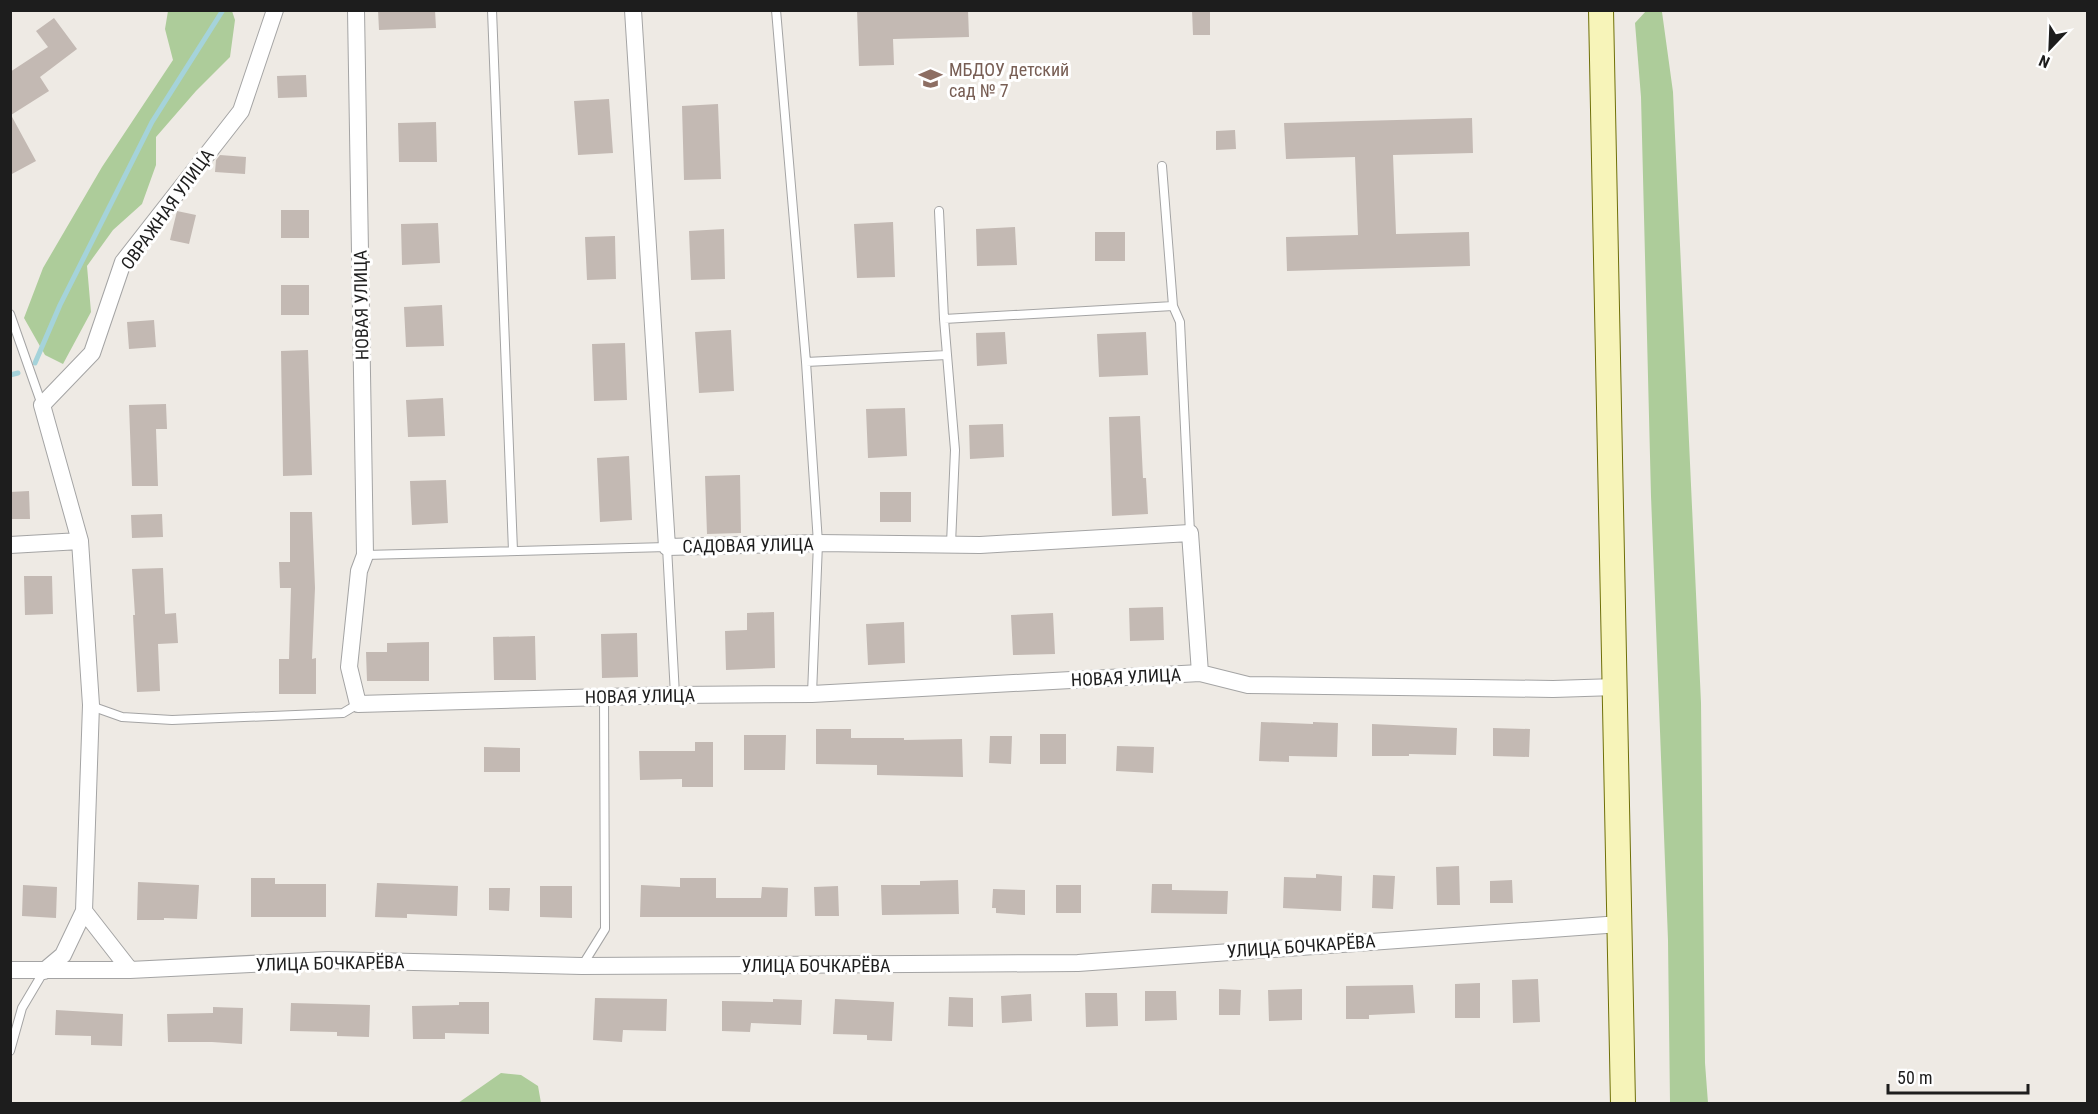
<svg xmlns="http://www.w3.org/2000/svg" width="2098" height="1114" font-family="'Roboto Condensed',sans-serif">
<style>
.forest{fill:#adcc9a}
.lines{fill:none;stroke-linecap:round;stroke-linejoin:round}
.stream{stroke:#a5d3da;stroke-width:5}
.building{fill:#c3b9b3}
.service-casing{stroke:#a4a4a4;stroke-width:10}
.minor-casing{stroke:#a4a4a4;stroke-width:18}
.secondary-casing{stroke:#6f7009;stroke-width:26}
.service{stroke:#fff;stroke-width:8}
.minor{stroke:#fff;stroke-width:16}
.secondary{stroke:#f7f4b9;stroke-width:24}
.labels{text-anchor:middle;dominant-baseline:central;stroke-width:6;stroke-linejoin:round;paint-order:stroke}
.education-label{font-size:18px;fill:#785e54;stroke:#fff;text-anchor:start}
.street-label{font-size:18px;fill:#1d1d1d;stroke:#fff}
</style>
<rect width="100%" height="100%" fill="#eeeae4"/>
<path class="forest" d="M 168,11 L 232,11 L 235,20 L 230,57 L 196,91 L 156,137 L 156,165 L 142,204 L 113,230 L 87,266 L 91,312 L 63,364 L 45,355 L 24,318 L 43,268 L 102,167 L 173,60 L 165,29 Z
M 1646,11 L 1662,12 L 1673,92 L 1701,703 L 1705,1063 L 1708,1103 L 1670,1103 L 1668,940 L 1651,496 L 1641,97 L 1635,23 Z
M 501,1073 L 521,1075 L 538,1086 L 541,1103 L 458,1103 Z"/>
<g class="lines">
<path class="stream" d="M 35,363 L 60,305 L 152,122 L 223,10
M 10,375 L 18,373"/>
</g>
<path class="building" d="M 378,10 L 435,10 L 436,28 L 379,30 Z
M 857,10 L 968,10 L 969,37 L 893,39 L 894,65 L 859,66 Z
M 1192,10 L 1210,10 L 1210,35 L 1193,35 Z
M 54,18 L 77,49 L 40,77 L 49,91 L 11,115 L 36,161 L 10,175 L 10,72 L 48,47 L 36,31 Z
M 306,75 L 307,97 L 278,98 L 277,76 Z
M 609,99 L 613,153 L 578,155 L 574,101 Z
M 718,104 L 721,179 L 684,180 L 682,106 Z
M 1472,118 L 1473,153 L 1393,155 L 1396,234 L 1469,232 L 1470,266 L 1287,271 L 1286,237 L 1358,235 L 1355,157 L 1286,159 L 1284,123 Z
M 436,122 L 437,162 L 399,162 L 398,123 Z
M 1235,130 L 1236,149 L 1216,150 L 1216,131 Z
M 220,155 L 246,157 L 245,174 L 215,172 L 216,160 Z
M 281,210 L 309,210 L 309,238 L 281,238 Z
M 177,211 L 196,215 L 189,244 L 170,240 Z
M 893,222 L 895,277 L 857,278 L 854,224 Z
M 438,223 L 440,263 L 402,265 L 401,224 Z
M 1015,227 L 1017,265 L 977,266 L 976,229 Z
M 724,229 L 725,279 L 691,280 L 689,231 Z
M 1095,232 L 1125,232 L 1125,261 L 1095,261 Z
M 615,236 L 616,279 L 587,280 L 585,237 Z
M 281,285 L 309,285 L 309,315 L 281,315 Z
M 442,305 L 444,346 L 406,347 L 404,307 Z
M 154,320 L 156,347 L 129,349 L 127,322 Z
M 731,330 L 734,391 L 699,393 L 695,332 Z
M 1005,332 L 1007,364 L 977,366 L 976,333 Z
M 1146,332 L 1148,375 L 1099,377 L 1097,334 Z
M 625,343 L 627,400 L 594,401 L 592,344 Z
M 308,350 L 312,475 L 283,476 L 281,351 Z
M 443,398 L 445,436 L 408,437 L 406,400 Z
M 166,404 L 167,429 L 156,429 L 158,486 L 132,486 L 129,405 Z
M 905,408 L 907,456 L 868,458 L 866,409 Z
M 1140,416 L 1143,478 L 1146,478 L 1148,514 L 1112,516 L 1109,417 Z
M 1003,424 L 1004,457 L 970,459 L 969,425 Z
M 629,456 L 632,520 L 600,522 L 597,458 Z
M 740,475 L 741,533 L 707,534 L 705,476 Z
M 446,480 L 448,523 L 412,525 L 410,481 Z
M 29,491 L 30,519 L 10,519 L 10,492 Z
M 880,492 L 911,492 L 911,522 L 880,522 Z
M 290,512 L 312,512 L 315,588 L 312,659 L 316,658 L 316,694 L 279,694 L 279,659 L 289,659 L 291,588 L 280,588 L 279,562 L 290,562 Z
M 162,514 L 163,537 L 132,538 L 131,515 Z
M 163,568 L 165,614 L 176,613 L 178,643 L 158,644 L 160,691 L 137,692 L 133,615 L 135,615 L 132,569 Z
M 24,576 L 52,576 L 53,614 L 25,615 Z
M 1163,607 L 1164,640 L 1130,641 L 1129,608 Z
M 774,612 L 775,668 L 726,670 L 725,631 L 747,630 L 747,613 Z
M 1053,613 L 1055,654 L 1013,655 L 1011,615 Z
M 904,622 L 905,663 L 868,665 L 866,624 Z
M 637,633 L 638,677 L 602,678 L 601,634 Z
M 535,636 L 536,680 L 494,680 L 493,637 Z
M 429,642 L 429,681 L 367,681 L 366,652 L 387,652 L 387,643 Z
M 1261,722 L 1313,724 L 1313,722 L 1338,723 L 1337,757 L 1289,756 L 1289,762 L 1259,761 Z
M 1372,724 L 1457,728 L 1456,755 L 1409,754 L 1409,756 L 1372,756 Z
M 1493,728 L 1530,729 L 1529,757 L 1493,756 Z
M 816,729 L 851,729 L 851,738 L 904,738 L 904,740 L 962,739 L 963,777 L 877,775 L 877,765 L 816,764 Z
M 1040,734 L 1066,734 L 1066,764 L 1040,764 Z
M 744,735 L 786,735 L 785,770 L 744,770 Z
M 990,736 L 1012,736 L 1011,764 L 989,763 Z
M 695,742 L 713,742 L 713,787 L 682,787 L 682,779 L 640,780 L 639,751 L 695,751 Z
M 1117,746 L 1154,747 L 1153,773 L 1116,771 Z
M 484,747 L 520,748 L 520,772 L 484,772 Z
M 1459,866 L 1460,905 L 1437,905 L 1436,867 Z
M 1316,874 L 1342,876 L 1341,911 L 1283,908 L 1284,877 L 1316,878 Z
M 1373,875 L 1395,876 L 1393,909 L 1372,908 Z
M 251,878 L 275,878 L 275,884 L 326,884 L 326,917 L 251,917 Z
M 680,878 L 716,878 L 716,898 L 761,898 L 762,887 L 788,888 L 787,917 L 640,917 L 641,885 L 680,887 Z
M 958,880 L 959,914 L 882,915 L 881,885 L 920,885 L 920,881 Z
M 1512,880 L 1513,903 L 1490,903 L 1490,881 Z
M 138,882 L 199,885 L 197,919 L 164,918 L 164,920 L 137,920 Z
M 377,883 L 458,886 L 457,916 L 407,914 L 407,918 L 375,917 Z
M 1152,884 L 1172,884 L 1172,890 L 1228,891 L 1227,914 L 1151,913 Z
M 23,885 L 57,887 L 56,918 L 22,916 Z
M 1056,885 L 1081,885 L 1081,913 L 1056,913 Z
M 540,886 L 572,886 L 572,918 L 540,917 Z
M 838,886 L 839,916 L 815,916 L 814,887 Z
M 489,888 L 510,888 L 509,911 L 489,910 Z
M 993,889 L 1025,890 L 1025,915 L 996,913 L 996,908 L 992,908 Z
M 1538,979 L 1540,1022 L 1513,1023 L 1512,980 Z
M 1480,983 L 1480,1018 L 1455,1018 L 1455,984 Z
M 1413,985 L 1415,1013 L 1369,1015 L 1369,1019 L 1346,1019 L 1346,986 Z
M 1219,989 L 1241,990 L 1240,1015 L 1219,1015 Z
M 1302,989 L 1302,1020 L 1269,1021 L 1268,990 Z
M 1145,991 L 1176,991 L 1177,1020 L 1145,1021 Z
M 1085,993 L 1117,993 L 1118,1026 L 1086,1027 Z
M 1031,994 L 1032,1021 L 1002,1023 L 1001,996 Z
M 949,997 L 973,998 L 973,1027 L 948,1026 Z
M 595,998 L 667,999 L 666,1031 L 623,1030 L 622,1042 L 593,1040 Z
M 773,999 L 802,1000 L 801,1025 L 751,1023 L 750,1032 L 722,1031 L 722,1001 L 773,1002 Z
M 835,999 L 894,1002 L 892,1041 L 867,1040 L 867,1035 L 833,1034 Z
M 459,1002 L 489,1002 L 489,1034 L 445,1033 L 445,1039 L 413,1039 L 412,1006 L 459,1005 Z
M 291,1003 L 370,1005 L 369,1037 L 337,1036 L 337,1032 L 290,1031 Z
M 213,1007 L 243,1008 L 242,1044 L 212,1042 L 168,1042 L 167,1014 L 213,1013 Z
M 56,1010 L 123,1014 L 122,1046 L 91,1045 L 91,1036 L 55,1035 Z"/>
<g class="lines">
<defs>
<path id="service" d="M 492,10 L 513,551
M 776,10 L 806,362 L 818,543 L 812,694
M 1162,166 L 1173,306 L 1180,322 L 1190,533
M 939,211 L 944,319 L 955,450 L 951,544
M 10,314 L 42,405
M 944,319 L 1173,306
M 806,362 L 947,355
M 365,555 L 667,547 L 675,695
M 91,706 L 122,717 L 172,720 L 343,713 L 358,704
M 582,966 L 605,929 L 604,697
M 10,1051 L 22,1008 L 44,971"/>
<path id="minor" d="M 356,10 L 365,555 L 359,571 L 349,667 L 358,704 L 675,695 L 812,694 L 1200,673 L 1248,685 L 1553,689 L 1616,687
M 633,10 L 667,547 L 818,543 L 980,545 L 1190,533 L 1200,673
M 80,541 L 91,705 L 84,911 L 130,970
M 10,545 L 80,541 L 42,405 L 92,353 L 123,262 L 241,111 L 275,10
M 10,970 L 130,970 L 328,960 L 582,966 L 1078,963 L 1620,924
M 44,971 L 63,955 L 84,911"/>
<path id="secondary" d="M 1601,10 L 1623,1104"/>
</defs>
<use href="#service" class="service-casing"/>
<use href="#minor" class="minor-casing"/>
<use href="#secondary" class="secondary-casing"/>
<use href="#service" class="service"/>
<use href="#minor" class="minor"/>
<use href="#secondary" class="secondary"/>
</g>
<defs>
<symbol id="school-bare" viewBox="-9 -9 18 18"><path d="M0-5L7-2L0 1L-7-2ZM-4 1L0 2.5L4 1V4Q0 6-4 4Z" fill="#8d6e63" stroke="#fff" stroke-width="2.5" paint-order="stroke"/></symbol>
</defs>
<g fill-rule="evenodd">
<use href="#school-bare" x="914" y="62" width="33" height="33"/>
</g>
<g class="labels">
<g class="education-label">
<text x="949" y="69">МБДОУ детский<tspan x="949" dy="21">сад № 7</tspan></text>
</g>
<g class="street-label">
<text transform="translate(167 209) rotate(-54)">ОВРАЖНАЯ УЛИЦА</text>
<text transform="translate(361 305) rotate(-91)">НОВАЯ УЛИЦА</text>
<text transform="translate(748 545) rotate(-1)">САДОВАЯ УЛИЦА</text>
<text transform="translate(1126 677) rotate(-3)">НОВАЯ УЛИЦА</text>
<text transform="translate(640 696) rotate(-1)">НОВАЯ УЛИЦА</text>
<text transform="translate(1301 946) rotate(-4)">УЛИЦА БОЧКАРЁВА</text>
<text transform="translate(330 963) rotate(-1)">УЛИЦА БОЧКАРЁВА</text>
<text x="816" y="965">УЛИЦА БОЧКАРЁВА</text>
</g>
</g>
<rect width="2098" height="1114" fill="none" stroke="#1d1d1d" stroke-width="24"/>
<g transform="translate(2050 48) rotate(203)" stroke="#ffffff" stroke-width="4.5" paint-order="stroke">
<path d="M0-4.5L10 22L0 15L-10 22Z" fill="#1d1d1d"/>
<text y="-9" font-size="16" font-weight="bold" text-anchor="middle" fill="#1d1d1d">N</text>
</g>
<path d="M1888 1084v9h140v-9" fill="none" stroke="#1d1d1d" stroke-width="3"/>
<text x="1897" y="1084" font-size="18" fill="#1d1d1d" stroke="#ffffff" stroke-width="4.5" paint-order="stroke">50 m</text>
</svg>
